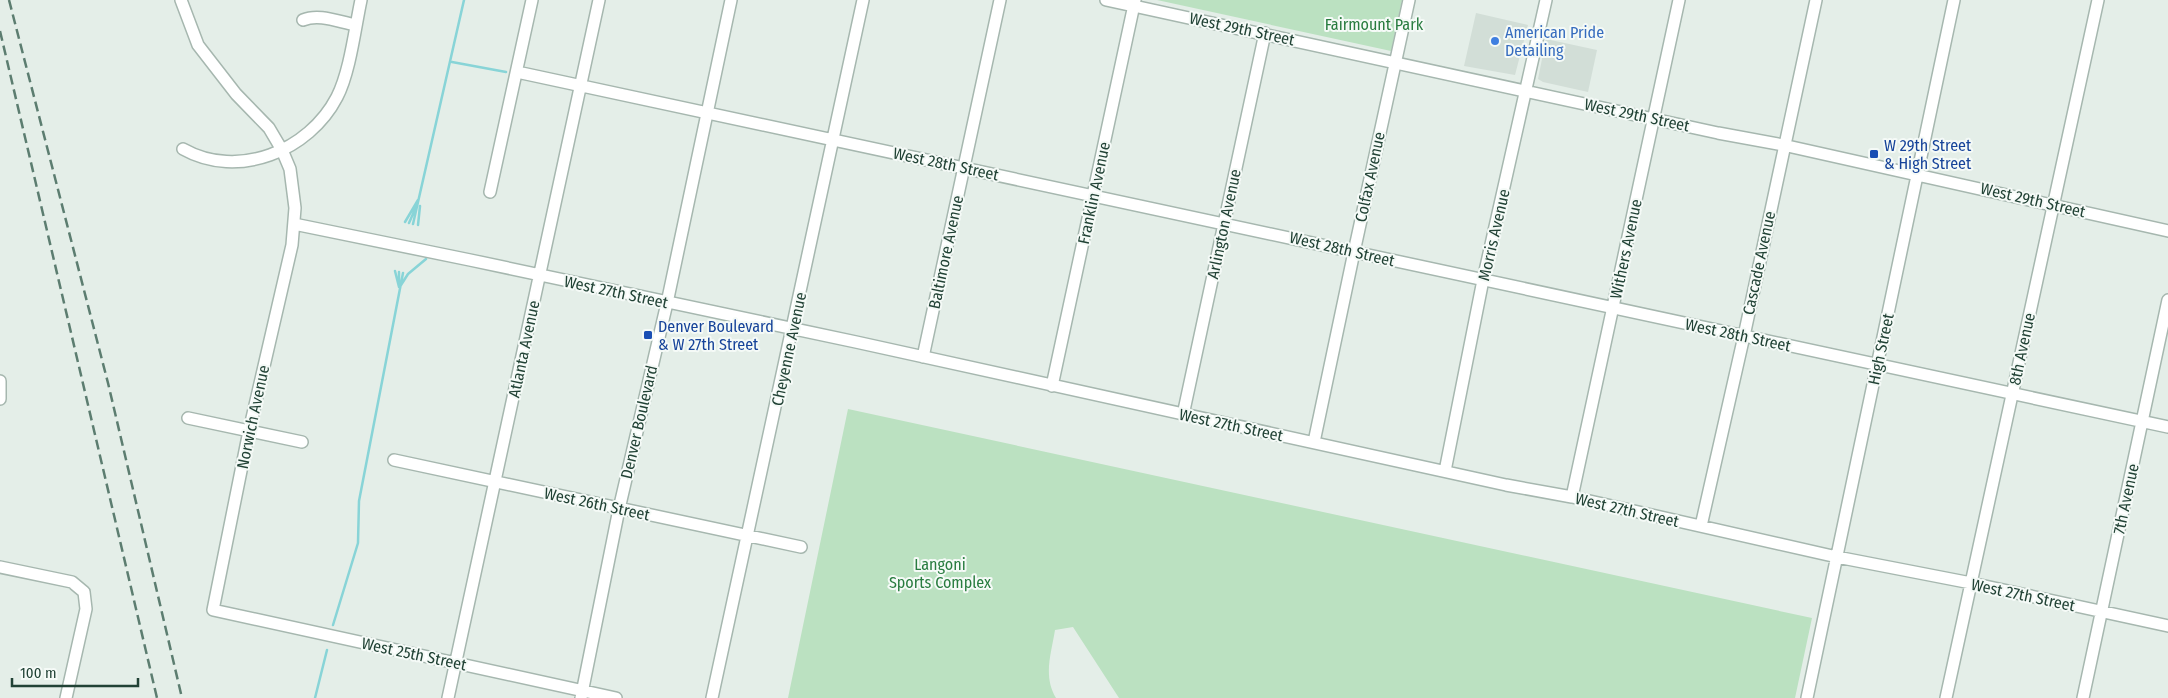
<svg xmlns="http://www.w3.org/2000/svg" width="2168" height="698" font-family="'Fira Sans Condensed',sans-serif">
<style>
.built{fill:#d2ded7}
.green{fill:#bbe1c1}
.lines{fill:none;stroke-linecap:round;stroke-linejoin:round}
.stream{stroke:#88d4d7;stroke-width:2.5}
.minor-casing{stroke:#a6b7af;stroke-width:14}
.minor{stroke:#fff;stroke-width:11}
.rail{stroke:#5c7d70;stroke-width:2.5;stroke-dasharray:10 5;stroke-linecap:butt}
.shop-dot{fill:#3f7fe0;stroke:#f5faf7;stroke-width:2}
.transit-dot{fill:#1a4fb4;stroke:#f5faf7;stroke-width:2}
.labels{text-anchor:middle;dominant-baseline:central;stroke-width:4;stroke-linejoin:round;paint-order:stroke}
.park-label{font-size:16px;fill:#287c3f;stroke:#f5faf7}
.street-label{font-size:16px;fill:#214235;stroke:#f5faf7}
.shop-label{font-size:16px;fill:#366cbe;stroke:#f5faf7;text-anchor:start}
.transit-label{font-size:16px;fill:#164399;stroke:#f5faf7;text-anchor:start}
</style>
<rect width="100%" height="100%" fill="#e4eee8"/>
<path class="built" d="M 1476,13 L 1528,25 L 1515,75 L 1464,66 Z
M 1546,39 L 1597,50 L 1588,92 L 1543,82 L 1538,79 Z"/>
<path class="green" d="M 1157,0 L 1402,0 L 1391,51 Z
M 848,409 L 1812,618 L 1795,698 L 1119,698 L 1073,627 L 1055,630 C 1051,655 1043,676 1056,698 L 788,698 Z"/>
<g class="lines">
<path class="stream" d="M 452,62 L 506,72
M 405,222 L 418,200
M 409,223 L 416,207
M 413,224 L 464,0
M 418,225 L 420,206
M 395,271 L 399,287
M 399,285 L 399,272
M 401,285 L 408,274 L 426,259
M 333,625 L 358,543 L 359,501 L 403,273
M 315,698 L 327,650"/>
<defs>
<path id="minor" d="M 181,0 L 198,45 L 236,94 L 269,128 L 282,150 L 290,169 L 295,208 L 292,245 L 249,431 L 213,610 L 616,698
M 1106,0 L 1718,133 L 1783,145 L 2168,231
M 303,20 C 319,13 339,22 356,25
M 517,72 L 2168,427
M 183,149 C 238,180 309,151 337,97 C 350,72 355,28 361,0
M 490,192 L 532,0
M 294,224 L 470,260 L 856,342 L 1506,485 L 1572,497 L 1837,557 L 1971,583 L 2168,626
M 923,357 L 1000,0
M 0,381 L 0,399
M 1052,386 L 1135,0
M 1183,415 L 1265,33
M 188,418 L 302,442
M 1314,442 L 1354,252 L 1409,0
M 394,460 L 801,547
M 1445,471 L 1483,280 L 1546,0
M 1572,497 L 1679,0
M 1701,526 L 1744,336 L 1816,0
M 0,567 L 72,582 L 84,592 L 86,609 L 66,698
M 448,698 L 599,0
M 581,698 L 619,509 L 667,303 L 731,0
M 712,698 L 863,0
M 1807,698 L 1954,0
M 1946,698 L 2098,0
M 2083,698 L 2168,300"/>
</defs>
<use href="#minor" class="minor-casing"/>
<use href="#minor" class="minor"/>
<path class="rail" d="M 9,0 L 108,383 L 182,698
M 0,31 L 157,698"/>
</g>
<circle class="shop-dot" cx="1495" cy="41" r="5"/>
<g class="transit-dot">
<rect x="1869" y="149" width="10" height="10" rx="2.5"/>
<rect x="643" y="330" width="10" height="10" rx="2.5"/>
</g>
<g class="labels">
<g class="park-label">
<text x="1374" y="24">Fairmount Park</text>
<text x="940" y="564">Langoni<tspan x="940" dy="18">Sports Complex</tspan></text>
</g>
<g class="street-label">
<text transform="translate(1242 29) rotate(12)">West 29th Street</text>
<text transform="translate(1637 115) rotate(12)">West 29th Street</text>
<text transform="translate(946 164) rotate(12)">West 28th Street</text>
<text transform="translate(1370 177) rotate(-78)">Colfax Avenue</text>
<text transform="translate(1094 193) rotate(-78)">Franklin Avenue</text>
<text transform="translate(2033 200) rotate(13)">West 29th Street</text>
<text transform="translate(1224 224) rotate(-78)">Arlington Avenue</text>
<text transform="translate(1494 235) rotate(-77)">Morris Avenue</text>
<text transform="translate(1342 249) rotate(13)">West 28th Street</text>
<text transform="translate(1626 249) rotate(-78)">Withers Avenue</text>
<text transform="translate(946 252) rotate(-78)">Baltimore Avenue</text>
<text transform="translate(1759 263) rotate(-78)">Cascade Avenue</text>
<text transform="translate(616 292) rotate(12)">West 27th Street</text>
<text transform="translate(1738 335) rotate(12)">West 28th Street</text>
<text transform="translate(524 349) rotate(-78)">Atlanta Avenue</text>
<text transform="translate(789 349) rotate(-78)">Cheyenne Avenue</text>
<text transform="translate(1881 349) rotate(-78)">High Street</text>
<text transform="translate(2022 349) rotate(-78)">8th Avenue</text>
<text transform="translate(253 417) rotate(-78)">Norwich Avenue</text>
<text transform="translate(639 422) rotate(-77)">Denver Boulevard</text>
<text transform="translate(1231 425) rotate(12)">West 27th Street</text>
<text transform="translate(2126 499) rotate(-78)">7th Avenue</text>
<text transform="translate(597 504) rotate(12)">West 26th Street</text>
<text transform="translate(1627 510) rotate(13)">West 27th Street</text>
<text transform="translate(2023 595) rotate(12)">West 27th Street</text>
<text transform="translate(414 654) rotate(12)">West 25th Street</text>
</g>
<g class="shop-label">
<text x="1505" y="32">American Pride<tspan x="1505" dy="18">Detailing</tspan></text>
</g>
<g class="transit-label">
<text x="1884" y="145">W 29th Street<tspan x="1884" dy="18">&amp; High Street</tspan></text>
<text x="658" y="326">Denver Boulevard<tspan x="658" dy="18">&amp; W 27th Street</tspan></text>
</g>
</g>
<path d="M12 678v8h126v-8" fill="none" stroke="#214235" stroke-width="2.5"/>
<text x="20" y="678" font-size="15" fill="#214235" stroke="#f5faf7" stroke-width="4" paint-order="stroke">100 m</text>
</svg>
